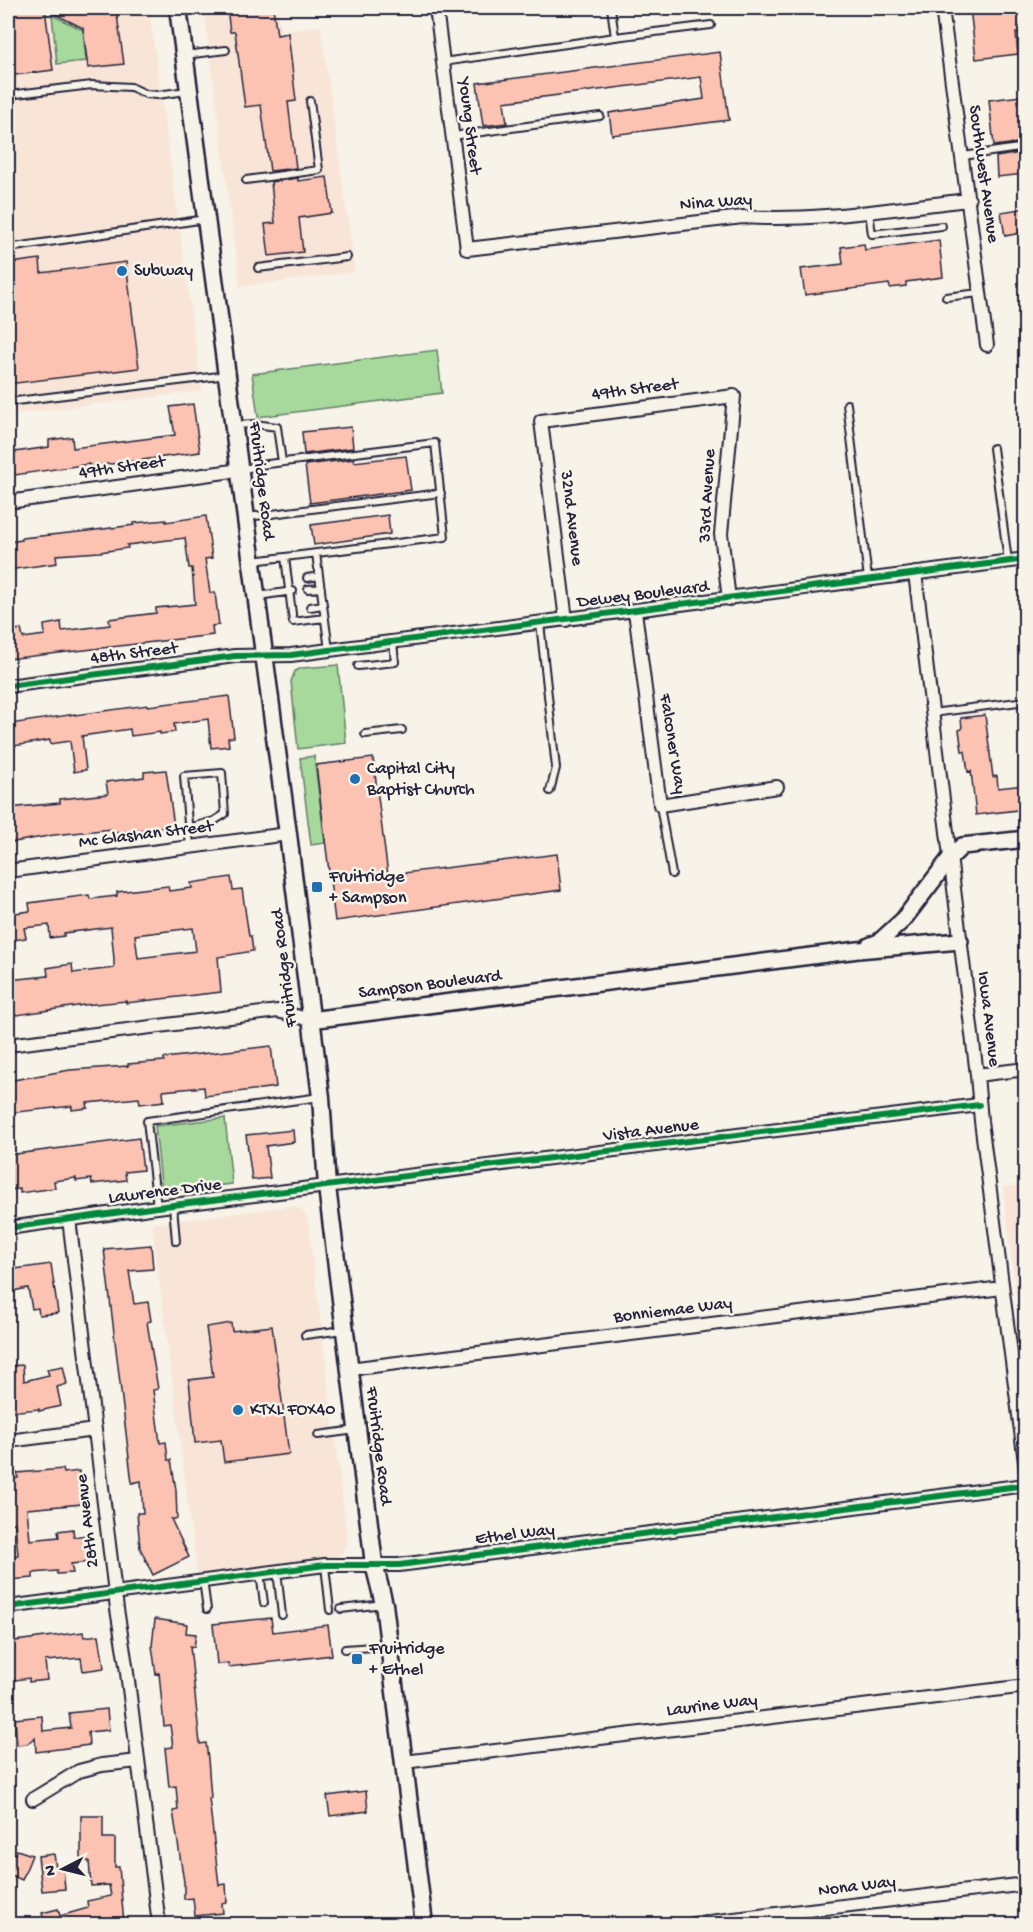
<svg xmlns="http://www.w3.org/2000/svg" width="1033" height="1932" font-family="'Gochi Hand',sans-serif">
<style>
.built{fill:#f8e5d8}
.green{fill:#a6d99b;stroke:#647e6b;stroke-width:1.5}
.building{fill:#fcc3b3;stroke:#22223b;stroke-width:1.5;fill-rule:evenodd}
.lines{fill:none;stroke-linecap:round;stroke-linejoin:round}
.service-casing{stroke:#22223b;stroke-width:10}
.minor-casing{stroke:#22223b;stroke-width:16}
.tertiary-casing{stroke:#22223b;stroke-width:20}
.secondary-casing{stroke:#22223b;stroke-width:21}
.service{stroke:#f7f3e8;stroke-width:6}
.minor{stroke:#f7f3e8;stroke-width:12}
.tertiary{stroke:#f7f3e8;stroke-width:15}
.secondary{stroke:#f7f3e8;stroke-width:16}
.cycleway-casing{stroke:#f7f3e8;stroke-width:10}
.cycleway{stroke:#00873e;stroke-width:6}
.poi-dot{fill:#1f6fb2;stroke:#f7f3e8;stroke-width:2}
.labels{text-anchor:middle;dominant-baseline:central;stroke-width:5;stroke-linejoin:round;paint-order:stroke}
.street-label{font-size:18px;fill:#22223b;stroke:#f7f3e8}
.poi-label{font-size:18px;fill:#22223b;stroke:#f7f3e8;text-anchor:start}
</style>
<rect width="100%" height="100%" fill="#f7f3e8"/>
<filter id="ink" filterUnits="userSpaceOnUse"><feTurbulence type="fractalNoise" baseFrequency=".0167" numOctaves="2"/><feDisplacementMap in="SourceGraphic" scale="12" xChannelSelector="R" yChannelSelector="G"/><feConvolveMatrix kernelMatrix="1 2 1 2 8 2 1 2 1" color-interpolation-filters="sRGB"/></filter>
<g filter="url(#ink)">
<path class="built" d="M 8,8 L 149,8 L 202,391 L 8,415 Z
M 204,8 L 277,8 L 281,31 L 321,26 L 355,272 L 240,287 Z
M 1025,1184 L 1026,1184 L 1025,1368 L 1003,1187 Z
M 293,1206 L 302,1210 L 308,1220 L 348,1544 L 341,1554 L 332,1558 L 197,1575 L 152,1224 Z"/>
<path class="green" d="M 52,15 L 83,30 L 86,61 L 57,64 Z
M 437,350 L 442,393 L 258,417 L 252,374 Z
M 338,665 L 346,743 L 298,749 L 291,681 L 295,671 L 302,668 Z
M 314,756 L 325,843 L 311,845 L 300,758 Z
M 225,1118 L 232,1184 L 162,1192 L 155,1126 Z"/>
<path class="building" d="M 8,8 L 116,8 L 124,64 L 88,68 L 83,28 L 45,9 L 53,70 L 8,76 Z
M 227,8 L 273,8 L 277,35 L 288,33 L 296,101 L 288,102 L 296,168 L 270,171 L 261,105 L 245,107 L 235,32 L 230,32 Z
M 970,8 L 1021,8 L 1023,33 L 1016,33 L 1018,54 L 976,59 Z
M 720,52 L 729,120 L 612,135 L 609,113 L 704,99 L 701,77 L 504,102 L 507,123 L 483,126 L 477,83 Z
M 1021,96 L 1026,142 L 994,146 L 989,100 Z
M 1026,152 L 1026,174 L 997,177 L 996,157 Z
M 327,177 L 332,213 L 299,218 L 303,252 L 269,256 L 265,224 L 275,223 L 271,182 L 298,178 L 298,181 Z
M 1026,208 L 1026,232 L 1005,236 L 1001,212 Z
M 939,240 L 943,277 L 906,282 L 906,286 L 890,288 L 889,284 L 805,295 L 801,269 L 843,264 L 841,247 L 864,244 L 865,250 Z
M 40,259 L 41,273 L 126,262 L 139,368 L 8,384 L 8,270 L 12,270 L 11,263 Z
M 193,404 L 200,452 L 120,463 L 89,466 L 89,464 L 8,476 L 8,453 L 49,447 L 49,440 L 72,437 L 73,448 L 175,435 L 170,407 Z
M 351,427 L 353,448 L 304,454 L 302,432 Z
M 406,456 L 411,490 L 310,503 L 305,465 L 354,459 L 354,462 Z
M 388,515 L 390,534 L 314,545 L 311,525 Z
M 206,516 L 212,558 L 205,559 L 210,593 L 215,593 L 219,625 L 212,626 L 213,635 L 8,659 L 8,631 L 21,629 L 23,638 L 45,635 L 44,625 L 61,622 L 62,631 L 110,625 L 109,619 L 156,613 L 156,608 L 195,604 L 192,568 L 189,568 L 185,538 L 127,545 L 128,548 L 100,552 L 56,555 L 57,563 L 8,570 L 8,542 L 22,540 L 22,538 L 88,531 L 134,525 L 134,523 L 166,520 L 166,522 Z
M 229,696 L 234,737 L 228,738 L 229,746 L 211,748 L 208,719 L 174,724 L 175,732 L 160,734 L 160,732 L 131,736 L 130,729 L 82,736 L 86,770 L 74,772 L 70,741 L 50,744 L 50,740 L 14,746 L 10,724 L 75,714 L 75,715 L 148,705 L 148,706 Z
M 985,715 L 993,777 L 997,776 L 998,788 L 1026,785 L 1026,809 L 976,815 L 971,771 L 968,772 L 965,751 L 962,751 L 959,730 L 962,729 L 961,718 Z
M 373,758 L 388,875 L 557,854 L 561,890 L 335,921 L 316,765 Z
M 166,770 L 174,826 L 113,833 L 112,829 L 54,835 L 8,843 L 8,808 L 60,803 L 60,799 L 108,794 L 106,782 L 144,777 L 144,772 Z
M 231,877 L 233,890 L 242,889 L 249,936 L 251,936 L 253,951 L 218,957 L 221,992 L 126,1003 L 126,1001 L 84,1005 L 10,1016 L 8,980 L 48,976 L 47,968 L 72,964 L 73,973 L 114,968 L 114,959 L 111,927 L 64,933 L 64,936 L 50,938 L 49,925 L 24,928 L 26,938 L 8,941 L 8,914 L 30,911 L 29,903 L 89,895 L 90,899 L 117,896 L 117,892 L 168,886 L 169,891 L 192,888 L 191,883 ZM 193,928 L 196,951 L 138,958 L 135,935 Z
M 271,1046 L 276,1087 L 205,1096 L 204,1087 L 163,1091 L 164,1101 L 140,1104 L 139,1098 L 87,1103 L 88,1108 L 72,1110 L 72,1106 L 8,1113 L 8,1081 L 70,1070 L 128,1066 L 128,1064 L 164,1061 L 164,1058 Z
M 293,1130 L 294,1142 L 266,1146 L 270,1178 L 252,1180 L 246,1135 Z
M 139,1138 L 143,1170 L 125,1172 L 126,1180 L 92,1184 L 91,1179 L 76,1181 L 76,1178 L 54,1181 L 55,1188 L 20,1193 L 20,1189 L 8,1190 L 8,1155 Z
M 151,1245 L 153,1269 L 129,1271 L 134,1304 L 148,1302 L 151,1321 L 147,1322 L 158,1389 L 153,1390 L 158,1428 L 160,1443 L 166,1442 L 168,1460 L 171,1460 L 176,1490 L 177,1519 L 171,1519 L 189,1557 L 153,1575 L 140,1548 L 137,1513 L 143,1513 L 141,1481 L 132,1483 L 104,1249 Z
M 51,1264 L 58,1313 L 39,1315 L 38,1308 L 32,1309 L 28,1288 L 8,1292 L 8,1270 Z
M 231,1323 L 232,1331 L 272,1326 L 289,1454 L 224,1462 L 221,1440 L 195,1443 L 189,1380 L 213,1377 L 206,1327 Z
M 23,1365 L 24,1381 L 49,1375 L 47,1369 L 63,1366 L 67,1384 L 57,1387 L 61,1406 L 39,1411 L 39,1409 L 8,1412 L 8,1366 Z
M 63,1469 L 64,1473 L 79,1471 L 82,1504 L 27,1509 L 30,1540 L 59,1537 L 58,1531 L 73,1529 L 74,1537 L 86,1535 L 89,1562 L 71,1564 L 73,1573 L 57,1574 L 57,1571 L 33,1573 L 33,1578 L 8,1580 L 8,1560 L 14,1560 L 14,1556 L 18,1555 L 15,1523 L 8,1524 L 8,1479 L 18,1478 L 17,1473 Z
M 271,1618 L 273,1632 L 328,1625 L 332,1655 L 229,1667 L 229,1663 L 217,1664 L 213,1624 Z
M 155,1619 L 187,1624 L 186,1633 L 196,1634 L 194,1647 L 190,1646 L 200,1744 L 206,1743 L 208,1759 L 211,1798 L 209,1798 L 219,1885 L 226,1884 L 227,1902 L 222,1903 L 223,1913 L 195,1916 L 193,1898 L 184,1899 L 184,1882 L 173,1811 L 178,1810 L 176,1786 L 169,1787 L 165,1748 L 173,1747 L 170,1725 L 164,1726 L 159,1673 L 156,1674 L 152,1646 Z
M 83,1632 L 84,1637 L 99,1635 L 104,1668 L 83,1671 L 81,1658 L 45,1661 L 47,1680 L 29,1682 L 29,1678 L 8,1681 L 8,1642 Z
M 107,1709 L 109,1730 L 88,1732 L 89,1745 L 36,1752 L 35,1737 L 27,1744 L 17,1745 L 15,1719 L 42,1716 L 43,1731 L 71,1728 L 69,1713 Z
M 366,1791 L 368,1811 L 330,1816 L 327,1796 Z
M 81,1816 L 103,1816 L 103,1838 L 115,1838 L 115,1867 L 119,1867 L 124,1924 L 42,1924 L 42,1920 L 44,1920 L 42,1913 L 58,1909 L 60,1916 L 88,1908 L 87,1901 L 111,1896 L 109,1885 L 91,1886 L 89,1861 L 81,1861 Z
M 17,1850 L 32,1855 L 22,1880 L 8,1874 L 8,1851 L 15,1854 Z
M 54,1854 L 56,1868 L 63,1867 L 65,1889 L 42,1891 L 38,1856 Z"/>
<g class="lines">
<defs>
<path id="service" d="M 611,8 L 615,37
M 185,55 L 226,50
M 443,62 L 615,37 L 711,25
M 8,95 L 92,85 L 131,87 L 146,94 L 157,95 L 187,91
M 453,136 L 600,116
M 963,156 L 1026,147
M 246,180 L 319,170 L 310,101
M 869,212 L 872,234 L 942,226
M 8,248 L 206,219
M 258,268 L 347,257
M 946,297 L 979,293
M 8,402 L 227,375
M 847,404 L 868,579
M 235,425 L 255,424 L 277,427 L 282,462
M 993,448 L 1008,561
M 241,470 L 260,465 L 435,443 L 445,537 L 253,561
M 247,517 L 441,493
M 316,553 L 329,650
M 285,557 L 293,622 L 324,618
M 307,578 L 319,576
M 308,589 L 321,588
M 258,596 L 293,591
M 310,607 L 323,605
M 540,623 L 556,768 L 550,791
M 358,666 L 395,662 L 393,642
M 932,713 L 1026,701
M 365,734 L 402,730
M 660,806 L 672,874
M 188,828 L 214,821 L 225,814 L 222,773 L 184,776 L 190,847
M 173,1206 L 176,1241
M 157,1207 L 147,1121 L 320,1097
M 305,1335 L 343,1330
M 318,1435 L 356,1430
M 325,1566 L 330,1610
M 277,1571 L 282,1615
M 260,1573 L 264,1603
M 203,1580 L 207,1609
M 341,1609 L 383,1604
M 345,1649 L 387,1646"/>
<path id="minor" d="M 436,8 L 467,249 L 743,217 C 819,222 894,208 969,200
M 942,8 L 987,345
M 8,502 L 240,470
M 915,573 L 977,1075 L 981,1121 L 1026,1470
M 635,611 L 660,805 L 777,787
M 566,620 L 541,421 L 734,396 L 721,534 L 729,599
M 8,686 L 235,656 L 291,655 L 1026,559
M 8,871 L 288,834
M 8,1045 L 278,1011 L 310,1020
M 977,1075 L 1026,1069
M 69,1219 L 117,1609 L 126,1665 L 159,1924
M 8,1228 L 157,1207 L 979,1105
M 349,1369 L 1002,1288
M 8,1441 L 95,1430
M 8,1607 L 325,1565 L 399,1565 L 1026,1485
M 404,1762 L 1026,1686
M 33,1799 L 79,1771 L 102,1765 L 138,1761
M 693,1924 L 1026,1884"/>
<path id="tertiary" d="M 869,946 L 879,942 L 903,920 L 951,857 L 962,846 L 1026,839
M 310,1020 L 858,950 L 960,941"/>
<path id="secondary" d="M 178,8 L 288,834 L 321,1097 L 327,1187 L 374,1564 L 384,1604 L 424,1924"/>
</defs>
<use href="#service" class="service-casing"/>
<use href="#minor" class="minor-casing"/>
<use href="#tertiary" class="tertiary-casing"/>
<use href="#secondary" class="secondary-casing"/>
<use href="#service" class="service"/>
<use href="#minor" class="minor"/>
<use href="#tertiary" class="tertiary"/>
<use href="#secondary" class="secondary"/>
<defs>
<path id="cycleway" d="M 8,686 L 235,656 L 291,655 L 1026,559
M 8,1228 L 157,1207 L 979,1105
M 8,1607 L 325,1565 L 399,1565 L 1026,1485"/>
</defs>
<use href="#cycleway" class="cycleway-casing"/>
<use href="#cycleway" class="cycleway"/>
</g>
</g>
<g class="poi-dot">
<circle cx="122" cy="271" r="6"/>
<circle cx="355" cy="779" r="6"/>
<rect x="311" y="881" width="12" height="12" rx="3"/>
<circle cx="238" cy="1410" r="6"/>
<rect x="351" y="1653" width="12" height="12" rx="3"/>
</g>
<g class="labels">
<g class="street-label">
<text transform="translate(469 126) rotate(83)">Young Street</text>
<text transform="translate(983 174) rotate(82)">Southwest Avenue</text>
<text transform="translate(716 203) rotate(-4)">Nina Way</text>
<text transform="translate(635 390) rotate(-7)">49th Street</text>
<text transform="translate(122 468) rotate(-8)">49th Street</text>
<text transform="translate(261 481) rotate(83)">Fruitridge Road</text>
<text transform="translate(708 496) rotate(-87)">33rd Avenue</text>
<text transform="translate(571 518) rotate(83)">32nd Avenue</text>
<text transform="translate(643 595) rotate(-7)">Dewey Boulevard</text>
<text transform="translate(134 654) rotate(-7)">48th Street</text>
<text transform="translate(672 744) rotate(81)">Falconer Way</text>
<text transform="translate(146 835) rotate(-7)">Mc Glashan Street</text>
<text transform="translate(285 968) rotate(-97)">Fruitridge Road</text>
<text transform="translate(430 985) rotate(-7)">Sampson Boulevard</text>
<text transform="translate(988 1019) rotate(83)">Iowa Avenue</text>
<text transform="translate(651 1131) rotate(-7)">Vista Avenue</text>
<text transform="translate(165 1192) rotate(-7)">Lawrence Drive</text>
<text transform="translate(673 1311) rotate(-7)">Bonniemae Way</text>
<text transform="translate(378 1446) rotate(83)">Fruitridge Road</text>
<text transform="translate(88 1521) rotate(-97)">28th Avenue</text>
<text transform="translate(515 1535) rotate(-7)">Ethel Way</text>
<text transform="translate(712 1706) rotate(-7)">Laurine Way</text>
<text transform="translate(857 1887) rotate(-7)">Nona Way</text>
</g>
<g class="poi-label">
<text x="134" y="271">Subway</text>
<text x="367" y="769">Capital City<tspan x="367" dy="21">Baptist Church</tspan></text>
<text x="329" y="877">Fruitridge<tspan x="329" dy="21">+ Sampson</tspan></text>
<text x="250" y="1410">KTXL FOX40</text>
<text x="369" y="1649">Fruitridge<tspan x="369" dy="21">+ Ethel</tspan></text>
</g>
</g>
<rect width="1033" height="1932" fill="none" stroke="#f7f3e8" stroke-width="30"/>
<rect x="15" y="15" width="1003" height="1902" fill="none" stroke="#22223b" stroke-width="2" filter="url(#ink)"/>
<g transform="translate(63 1869) rotate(263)" stroke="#f7f3e8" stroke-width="4.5" paint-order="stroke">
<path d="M0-4.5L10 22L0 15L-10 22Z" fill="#22223b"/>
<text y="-9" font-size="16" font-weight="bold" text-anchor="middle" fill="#22223b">N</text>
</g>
</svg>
